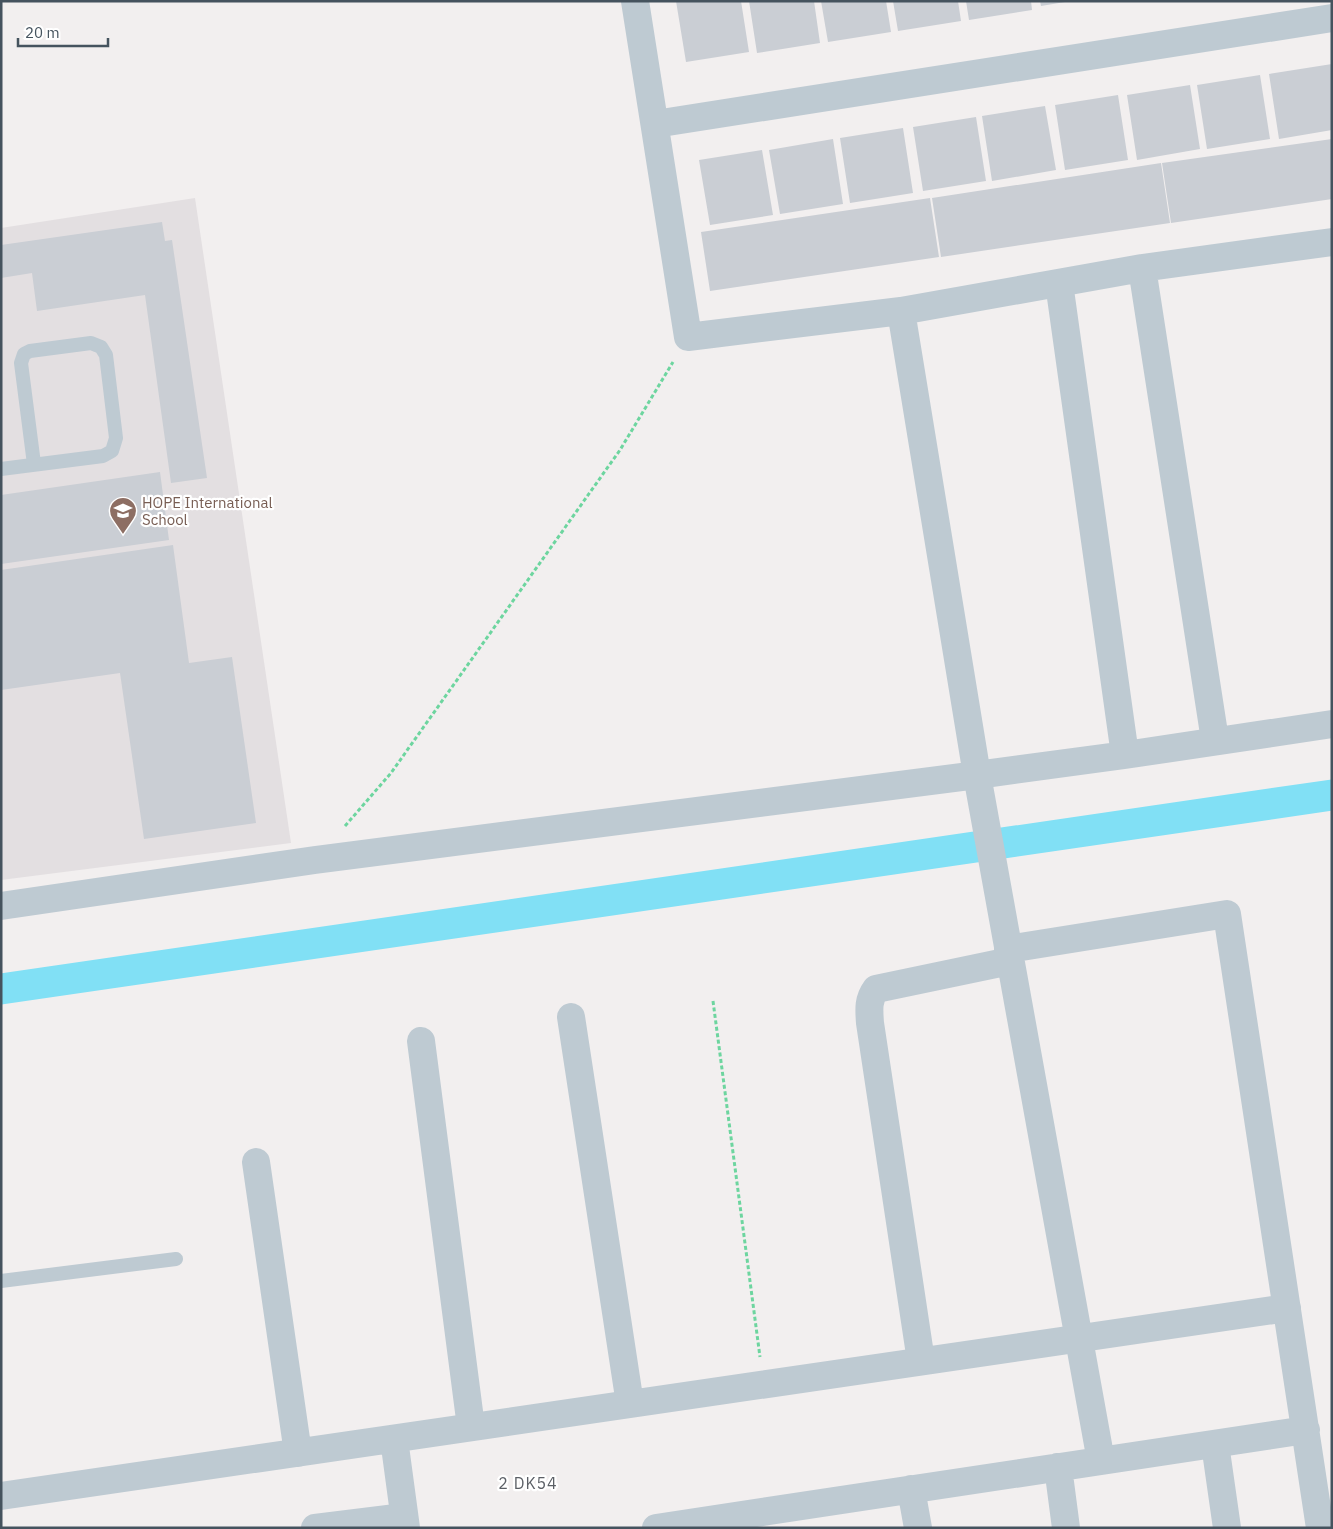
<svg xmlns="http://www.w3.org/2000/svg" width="1333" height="1529" font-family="'IBM Plex Sans',sans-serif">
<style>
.education{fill:#e3dfe1}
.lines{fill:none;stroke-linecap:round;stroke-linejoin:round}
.canal{stroke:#81e0f5;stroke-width:31}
.building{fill:#caced4}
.path{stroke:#6dd59f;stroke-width:3;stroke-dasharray:4 2.5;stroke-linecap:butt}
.service{stroke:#becad2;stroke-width:14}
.minor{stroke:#becad2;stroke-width:28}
.labels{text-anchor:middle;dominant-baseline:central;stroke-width:4.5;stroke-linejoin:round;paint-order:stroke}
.education-label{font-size:15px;fill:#785e54;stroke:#fff;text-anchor:start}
.neighbourhood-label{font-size:16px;letter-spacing:1px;fill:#5b5f65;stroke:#fff}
</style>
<rect width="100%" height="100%" fill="#f2efef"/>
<path class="education" d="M 195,198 L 291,843 L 1,880 L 1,228 Z"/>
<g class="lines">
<path class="canal" d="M 1,989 L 1332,795"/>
</g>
<path class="building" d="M 676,1 L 741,1 L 749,52 L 686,62 Z
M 749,1 L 814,1 L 820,43 L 757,53 Z
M 821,1 L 886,1 L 891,32 L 828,42 Z
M 893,1 L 958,1 L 961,21 L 898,31 Z
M 966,1 L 1031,1 L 1032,10 L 969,20 Z
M 1040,1 L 1065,1 L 1065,2 L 1041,6 Z
M 1332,64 L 1332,130 L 1279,139 L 1269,74 Z
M 1260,75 L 1270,139 L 1207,149 L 1197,85 Z
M 1190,85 L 1200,149 L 1137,160 L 1127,95 Z
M 1118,95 L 1128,160 L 1065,170 L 1055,105 Z
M 1045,106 L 1056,170 L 992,181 L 982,116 Z
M 976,117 L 986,181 L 923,191 L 913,127 Z
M 903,128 L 913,193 L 850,203 L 840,138 Z
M 833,139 L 843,204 L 780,214 L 769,150 Z
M 1332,139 L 1332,199 L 1171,223 L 1162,163 Z
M 762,150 L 773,215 L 710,225 L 699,160 Z
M 1161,163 L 1170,223 L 941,257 L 932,198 Z
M 930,198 L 939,257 L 710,291 L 701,232 Z
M 162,222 L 165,241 L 172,240 L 207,478 L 171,483 L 145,295 L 37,311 L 32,273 L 1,278 L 1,245 Z
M 160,472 L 169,540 L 1,564 L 1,495 Z
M 173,545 L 189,663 L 232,657 L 256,823 L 144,839 L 120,673 L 1,690 L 1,570 Z"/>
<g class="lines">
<path class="path" d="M 345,826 L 391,773 L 620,450 L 673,362
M 713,1001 L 760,1357"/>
<path class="service" d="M 1,469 L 103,456 L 112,451 L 116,438 L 106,355 L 101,347 L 91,343 L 30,351 L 24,354 L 21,363 L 34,464
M 1,1281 L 176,1259"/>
<path class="minor" d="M 635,1 L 688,337 L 901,311 L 1142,268 L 1332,242
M 655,124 L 1332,18
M 1142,268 L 1215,740
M 1059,283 L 1125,755
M 901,311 L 977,775 L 1101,1461
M 1,906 L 315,860 L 977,775 L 1125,755 L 1332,724
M 1008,949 L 1227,914 L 1320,1528
M 571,1017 L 630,1404
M 421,1041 L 471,1427
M 256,1162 L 298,1453
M 921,1361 L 870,1023 C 869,1009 868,1000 876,989 L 1010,961
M 394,1439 L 406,1528
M 1215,1444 L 1227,1528
M 1058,1467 L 1066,1528
M 911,1489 L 918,1528
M 1,1496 L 1287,1308
M 315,1528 L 404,1517
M 656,1528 L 1306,1430"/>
</g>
<defs>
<symbol id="school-pin" viewBox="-11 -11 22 30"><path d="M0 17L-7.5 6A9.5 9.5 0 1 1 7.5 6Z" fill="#8d6e63" stroke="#fff"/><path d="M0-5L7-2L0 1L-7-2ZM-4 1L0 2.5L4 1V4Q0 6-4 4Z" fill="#fff"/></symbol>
</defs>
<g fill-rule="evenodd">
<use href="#school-pin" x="107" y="495" width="32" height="43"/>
</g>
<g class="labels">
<g class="education-label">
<text x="142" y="502">HOPE International<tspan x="142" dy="17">School</tspan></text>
</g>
<g class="neighbourhood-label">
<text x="528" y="1483">2 DK54</text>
</g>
</g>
<rect width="1333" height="1529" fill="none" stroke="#45535e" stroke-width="5"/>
<path d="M18 38v8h90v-8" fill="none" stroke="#45535e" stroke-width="2.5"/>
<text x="25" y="38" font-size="15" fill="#45535e" stroke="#ffffff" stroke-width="4" paint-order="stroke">20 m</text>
</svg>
